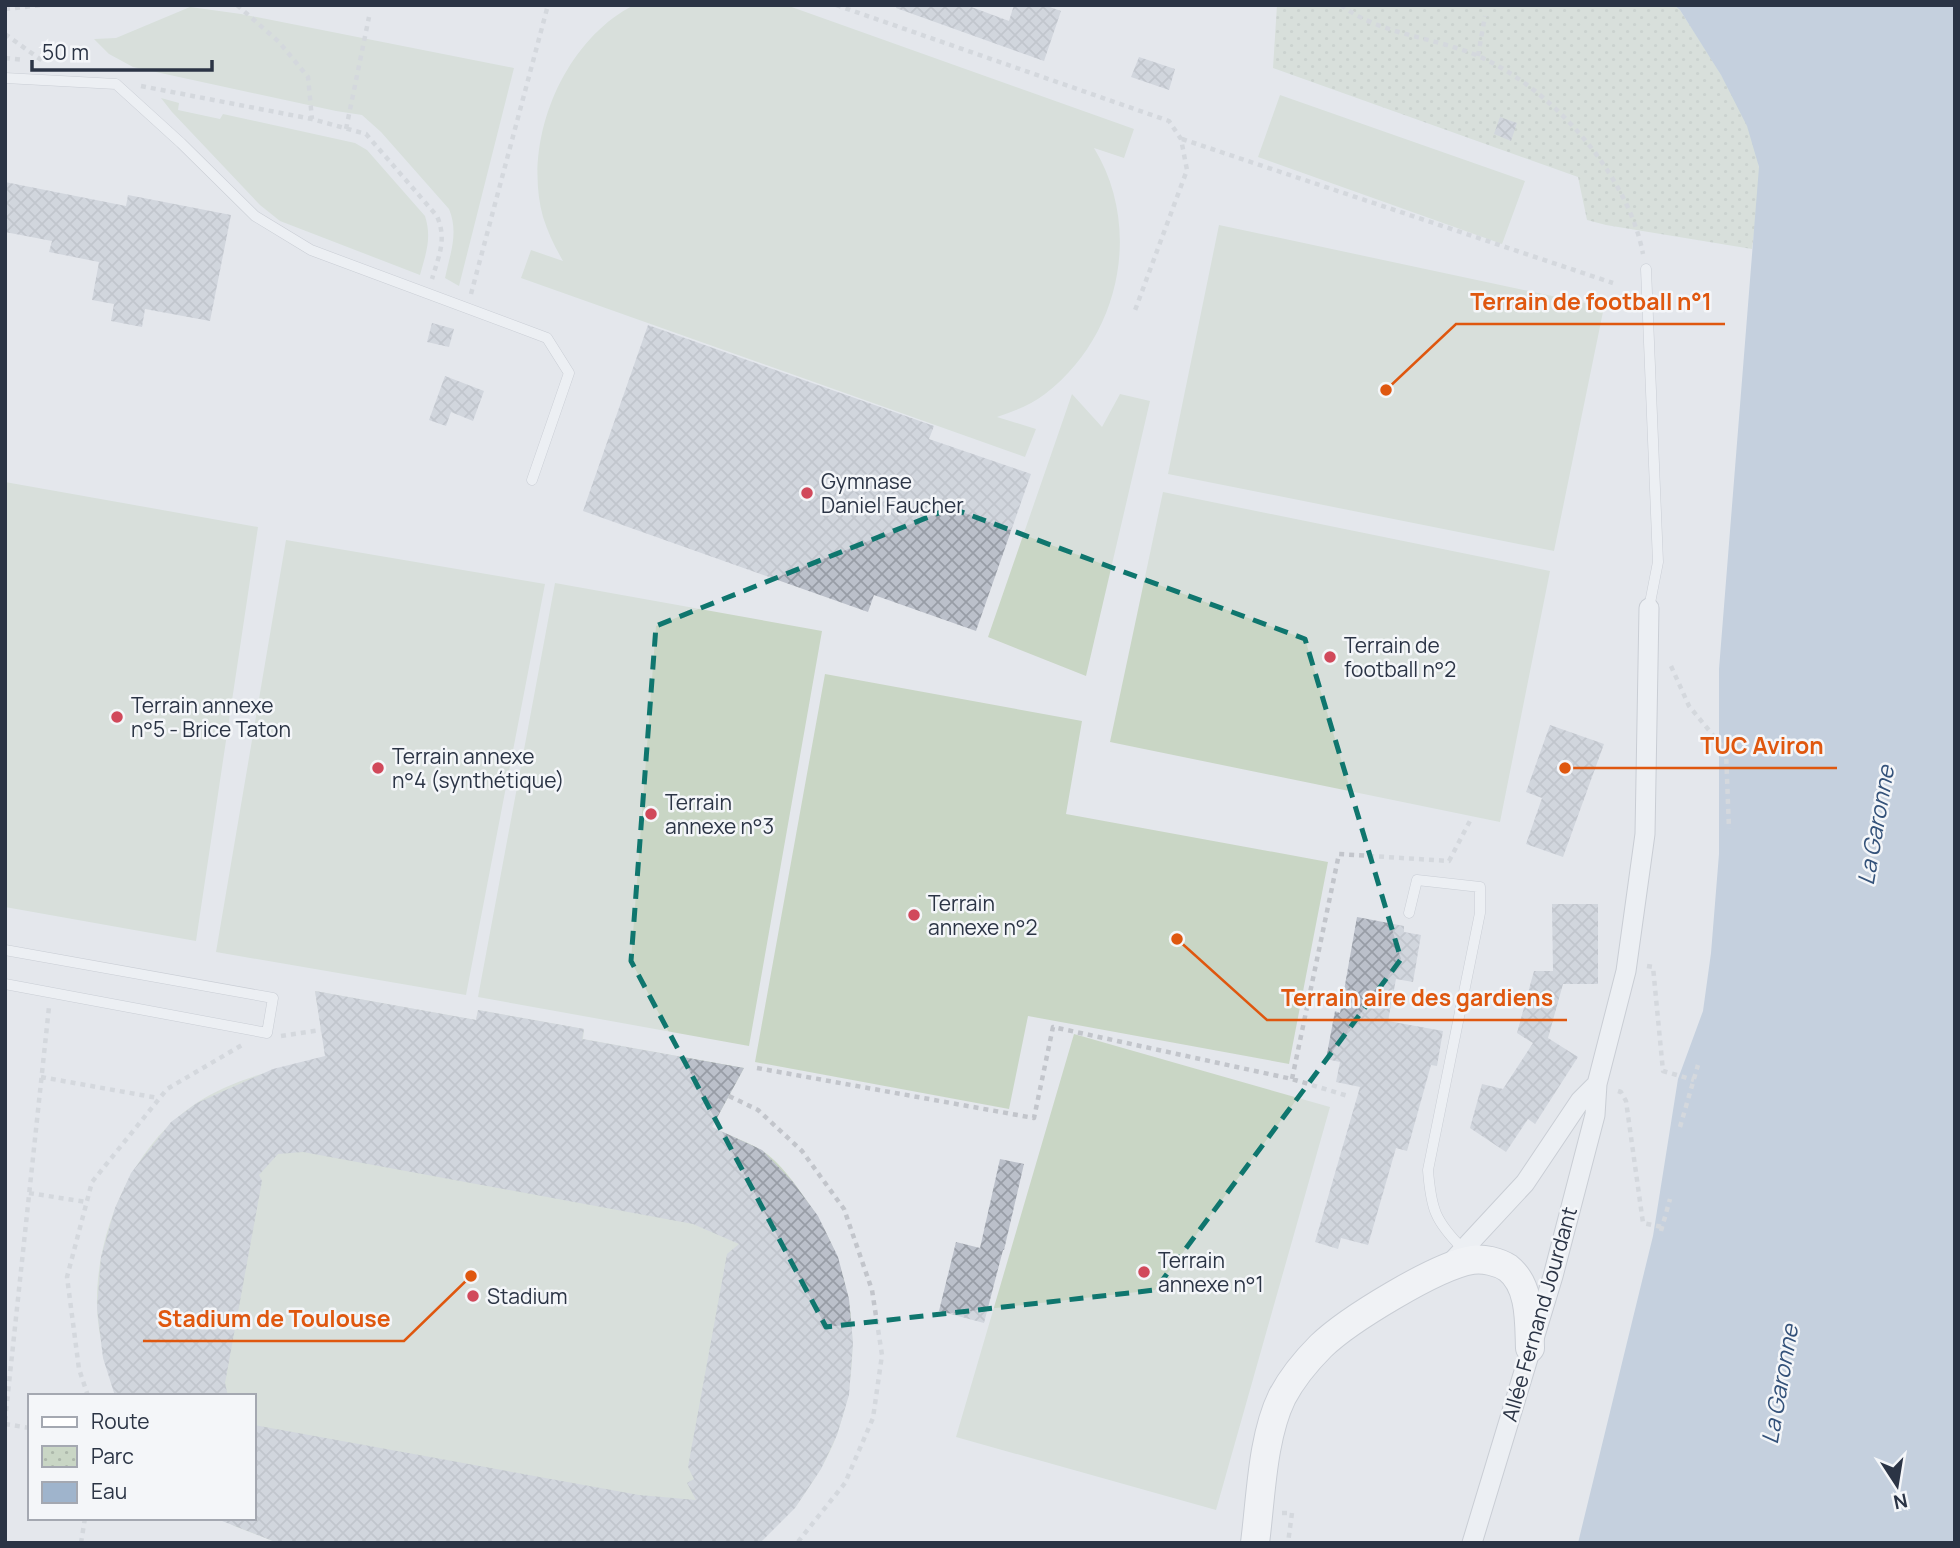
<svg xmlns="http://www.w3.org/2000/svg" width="1960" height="1548" font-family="Manrope,sans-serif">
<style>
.green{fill:#c9d6c5}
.park{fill:url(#park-dots)}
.water{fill:#9fb4cc}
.building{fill:url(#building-cross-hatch)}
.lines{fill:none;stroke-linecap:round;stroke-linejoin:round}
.lane-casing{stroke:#a9aeb7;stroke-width:11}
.street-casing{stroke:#a9aeb7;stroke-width:21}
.secondary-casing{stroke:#a9aeb7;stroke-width:30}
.path{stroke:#c2c5cb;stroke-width:4.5;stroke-dasharray:5 5;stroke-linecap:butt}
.lane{stroke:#f7f8fa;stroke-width:10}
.street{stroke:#f7f8fa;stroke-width:19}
.secondary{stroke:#fff;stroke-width:28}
.marked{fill:none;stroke:#0f766e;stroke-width:5;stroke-dasharray:14 9;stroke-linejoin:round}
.poi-dot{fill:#d1495b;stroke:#f4f6f9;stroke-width:2.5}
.labels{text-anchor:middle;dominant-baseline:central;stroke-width:5;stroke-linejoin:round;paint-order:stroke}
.poi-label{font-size:21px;fill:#2b3445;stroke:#f4f6f9;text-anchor:start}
.street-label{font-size:21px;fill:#2b3445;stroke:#f4f6f9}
.water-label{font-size:23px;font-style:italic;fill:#34527a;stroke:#f4f6f9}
.leader{fill:none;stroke:#df570f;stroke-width:2.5}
.callout-dot{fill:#df570f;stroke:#f4f6f9;stroke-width:2.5}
.callout-label{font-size:23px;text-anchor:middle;font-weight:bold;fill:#df570f;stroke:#f4f6f9;stroke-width:5;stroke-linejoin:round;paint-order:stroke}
</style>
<defs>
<pattern id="park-dots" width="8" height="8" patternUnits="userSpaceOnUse" patternTransform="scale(1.75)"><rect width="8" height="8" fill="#c9d6c5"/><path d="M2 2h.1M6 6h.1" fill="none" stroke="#adb8ab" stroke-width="1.8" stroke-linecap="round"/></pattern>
<pattern id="building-cross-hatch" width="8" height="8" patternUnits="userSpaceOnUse" patternTransform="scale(1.75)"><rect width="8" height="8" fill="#bbc0ca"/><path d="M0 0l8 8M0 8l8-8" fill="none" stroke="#989da6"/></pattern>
</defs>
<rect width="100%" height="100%" fill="#e4e7ec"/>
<path class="green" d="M 634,5 L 786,5 L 1134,129 L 1124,158 L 1094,148 C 1143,228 1120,337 1045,394 C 1031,405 1014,411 997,417 L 1036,429 L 1025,457 L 521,278 L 531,250 L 563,261 C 555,247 548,233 543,217 C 522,141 563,41 634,5 Z
M 190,7 L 241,14 L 514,68 L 459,286 L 445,278 C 450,254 459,233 449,209 L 381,132 L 362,115 L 336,111 L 133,67 L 109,54 L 94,39 L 116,38 Z
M 1280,95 L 1525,181 L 1502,244 L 1258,157 Z
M 161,98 L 179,103 L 178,110 L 220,119 L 223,114 L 355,143 L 367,150 L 425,216 C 432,238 426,253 420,275 L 280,221 L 260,205 L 172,112 Z
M 1219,225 L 1604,307 L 1554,551 L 1168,474 Z
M 1072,394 L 1102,427 L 1120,394 L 1150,401 L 1086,676 L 988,637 Z
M 5,482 L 258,527 L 196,941 L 5,907 Z
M 1163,492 L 1550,571 L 1500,822 L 1110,742 Z
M 286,540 L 545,584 L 466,995 L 216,952 Z
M 555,583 L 822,631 L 749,1046 L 478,997 Z
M 825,674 L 1082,721 L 1066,814 L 1328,862 L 1289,1064 L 1028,1016 L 1009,1109 L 755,1062 Z
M 315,991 L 476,1020 L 478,1010 L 584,1029 L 583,1039 L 744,1068 L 712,1127 C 728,1135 746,1141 761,1150 C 779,1161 795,1184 807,1201 C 855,1268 865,1357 837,1434 C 828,1461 811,1484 795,1508 L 278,1543 L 234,1526 L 222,1518 L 254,1518 L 254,1396 L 116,1396 C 107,1367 98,1338 97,1307 C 95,1233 132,1146 195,1104 C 234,1078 281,1068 326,1058 Z
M 1074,1034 L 1330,1107 L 1216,1510 L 956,1437 Z"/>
<path class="park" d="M 1277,5 L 1674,5 L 1680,10 C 1706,51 1755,120 1759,168 C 1762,194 1755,223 1752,249 L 1606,225 L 1587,220 L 1578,177 L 1273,68 Z"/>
<path class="water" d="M 1674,5 L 1955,5 L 1955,1543 L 1578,1543 L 1653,1236 L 1678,1079 L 1703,1011 L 1711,953 L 1719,854 L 1719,669 L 1759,167 L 1747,126 L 1721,75 L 1680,10 Z"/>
<path class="building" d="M 897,5 L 966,5 L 1009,21 L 1014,5 L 1044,5 L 1061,11 L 1044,61 L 896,8 Z
M 1139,57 L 1175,69 L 1169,90 L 1131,77 Z
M 1500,117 L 1517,123 L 1511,141 L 1494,134 Z
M 5,182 L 126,206 L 128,195 L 231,215 L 210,321 L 145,309 L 142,327 L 111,321 L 114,304 L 92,300 L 99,262 L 49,252 L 52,241 L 5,232 Z
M 432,323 L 454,329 L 449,347 L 427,342 Z
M 648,325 L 934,426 L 929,439 L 1031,474 L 976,631 L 874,595 L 868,612 L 583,511 Z
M 445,376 L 484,391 L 473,421 L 451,412 L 446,426 L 429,420 Z
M 1550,725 L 1604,744 L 1563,857 L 1526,844 L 1542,798 L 1526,792 Z
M 1552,904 L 1598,904 L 1598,984 L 1563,984 L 1548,1038 L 1578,1057 L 1535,1124 L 1528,1119 L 1506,1152 L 1470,1128 L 1482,1084 L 1503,1089 L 1533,1043 L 1517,1033 L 1534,971 L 1553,971 Z
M 1357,917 L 1404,926 L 1404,932 L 1421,935 L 1413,982 L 1396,979 L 1388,1021 L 1443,1031 L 1437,1066 L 1431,1065 L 1407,1151 L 1396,1148 L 1368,1245 L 1341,1238 L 1338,1249 L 1315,1242 L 1360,1087 L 1336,1082 L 1340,1062 L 1326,1059 L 1335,1011 L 1340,1013 Z
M 315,991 L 476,1020 L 478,1010 L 584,1029 L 582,1039 L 744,1068 L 712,1127 L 762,1150 L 793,1182 L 818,1216 L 838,1257 L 849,1299 L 853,1343 L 849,1395 L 837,1435 L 821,1469 L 795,1508 L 763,1540 L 759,1543 L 278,1543 L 217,1519 L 254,1518 L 254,1425 L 639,1495 L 696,1500 L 687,1483 L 694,1479 L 688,1467 L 727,1254 L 739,1244 L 693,1224 L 303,1152 L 278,1154 L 259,1175 L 262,1181 L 225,1383 L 228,1396 L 115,1396 L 103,1358 L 97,1308 L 101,1257 L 115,1208 L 131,1173 L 171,1122 L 197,1103 L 273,1069 L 325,1056 Z
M 1000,1159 L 1024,1164 L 1004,1250 L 1003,1250 L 984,1323 L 939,1311 L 956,1242 L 980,1248 Z"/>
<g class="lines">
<defs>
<path id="lane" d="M 5,78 L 116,84 L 181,143 L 255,216 L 311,250 L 547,338 L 569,373 L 532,480
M 1646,269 L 1658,562 L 1649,608
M 1409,913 L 1417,880 L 1480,887 L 1480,913 L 1428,1170 C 1431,1209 1435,1221 1463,1249
M 5,950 L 273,998 L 267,1033 L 5,984"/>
<path id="street" d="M 1448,1266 L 1525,1183 L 1580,1101 L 1597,1084
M 1472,1543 L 1553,1276 L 1595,1115 L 1597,1084 L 1626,971 L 1645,834 L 1649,608"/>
<path id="secondary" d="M 1255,1543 C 1261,1497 1262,1438 1282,1397 C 1292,1378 1306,1361 1321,1346 C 1348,1320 1436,1266 1472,1260 C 1483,1258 1499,1262 1508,1268 C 1531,1286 1529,1322 1530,1348"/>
</defs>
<use href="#lane" class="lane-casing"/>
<use href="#street" class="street-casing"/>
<use href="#secondary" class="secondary-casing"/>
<path class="path" d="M 237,5 L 279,42 L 308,77 L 312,119
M 836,5 L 1169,121 L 1181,139 L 1187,170 L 1134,313
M 1341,5 C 1378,34 1433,37 1476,55 C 1551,87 1628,174 1643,254
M 5,9 L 43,5
M 5,34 L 44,62
M 1478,56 L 1485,16
M 5,58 L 24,60
M 141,86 L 312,119 L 366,134 L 437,216 C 447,240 439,255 432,279
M 346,129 L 369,17
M 1182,139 L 1613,283
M 471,294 L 548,5
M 1671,666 L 1689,706 L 1726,751 L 1729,829
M 1647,966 L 1653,967 L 1663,1071 L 1694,1080
M 281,1036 L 321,1030
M 757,1068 L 1034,1118 L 1053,1027 L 1292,1079 L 1348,1096
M 41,1077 L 158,1098
M 1292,1079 L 1339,854 L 1449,861 L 1472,817
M 1618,1091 L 1621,1092 L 1626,1101 L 1643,1223 L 1662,1227
M 729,1096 L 758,1110 L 802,1151 L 844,1209 L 872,1290 L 882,1355 L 873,1418 L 845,1483 L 797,1543
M 1680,1127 L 1698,1065
M 29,1193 L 86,1202
M 1661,1231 L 1670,1199
M 88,1396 L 79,1369 L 67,1277 L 92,1182 L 167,1089 L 242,1045
M 5,1421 L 49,1007
M 5,1424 L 30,1428
M 1282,1513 L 1292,1513 L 1288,1543
M 81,1543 L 85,1518"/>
<use href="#lane" class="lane"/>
<use href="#street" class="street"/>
<use href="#secondary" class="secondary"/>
</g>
<path d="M0 0H1960V1548H0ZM 951,508 L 1305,639 L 1401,959 L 1155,1290 L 826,1327 L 631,961 L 656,626 Z" fill="#e4e7ec" fill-opacity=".55" fill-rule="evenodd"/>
<path class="marked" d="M 951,508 L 1305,639 L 1401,959 L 1155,1290 L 826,1327 L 631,961 L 656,626 Z"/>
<g class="poi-dot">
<circle cx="807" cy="493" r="7"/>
<circle cx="1330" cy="657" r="7"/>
<circle cx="117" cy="717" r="7"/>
<circle cx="378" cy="768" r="7"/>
<circle cx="651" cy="814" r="7"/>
<circle cx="914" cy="915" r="7"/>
<circle cx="1144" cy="1272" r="7"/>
<circle cx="473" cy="1296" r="7"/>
</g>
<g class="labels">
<g class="poi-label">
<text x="821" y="481">Gymnase<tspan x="821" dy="24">Daniel Faucher</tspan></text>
<text x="1344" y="645">Terrain de<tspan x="1344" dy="24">football n°2</tspan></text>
<text x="131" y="705">Terrain annexe<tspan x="131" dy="24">n°5 - Brice Taton</tspan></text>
<text x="392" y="756">Terrain annexe<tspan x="392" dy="24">n°4 (synthétique)</tspan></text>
<text x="665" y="802">Terrain<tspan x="665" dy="24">annexe n°3</tspan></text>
<text x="928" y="903">Terrain<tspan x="928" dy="24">annexe n°2</tspan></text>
<text x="1158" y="1260">Terrain<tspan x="1158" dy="24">annexe n°1</tspan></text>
<text x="487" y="1296">Stadium</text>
</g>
<g class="street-label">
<text transform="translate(1539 1314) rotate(-74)">Allée Fernand Jourdant</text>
</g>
<g class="water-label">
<text transform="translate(1875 825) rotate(-80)">La Garonne</text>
<text transform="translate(1779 1384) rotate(-80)">La Garonne</text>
</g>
</g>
<path class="leader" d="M1386 390L1456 324H1725M1565 768L1686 768H1837M1177 939L1267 1020H1567M471 1276L404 1341H143"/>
<g class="callout-dot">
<circle cx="1386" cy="390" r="7"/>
<circle cx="1565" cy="768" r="7"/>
<circle cx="1177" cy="939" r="7"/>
<circle cx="471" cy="1276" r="7"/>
</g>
<g class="callout-label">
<text x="1591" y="310">Terrain de football n°1</text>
<text x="1762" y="754">TUC Aviron</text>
<text x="1417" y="1006">Terrain aire des gardiens</text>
<text x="274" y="1327">Stadium de Toulouse</text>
</g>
<rect width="1960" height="1548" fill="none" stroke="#2b3445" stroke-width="14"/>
<rect x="28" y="1394" width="228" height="126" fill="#f4f6f9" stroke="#a4a8b1" stroke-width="2"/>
<rect x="42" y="1417" width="35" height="10" fill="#ffffff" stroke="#a4a8b1" stroke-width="2"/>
<text x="91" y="1429" font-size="21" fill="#2b3445">Route</text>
<rect x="42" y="1446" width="35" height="21" fill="url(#park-dots)" stroke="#a4a8b1" stroke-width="2"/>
<text x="91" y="1464" font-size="21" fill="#2b3445">Parc</text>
<rect x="42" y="1482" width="35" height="21" fill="#9fb4cc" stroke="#a4a8b1" stroke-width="2"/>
<text x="91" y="1499" font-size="21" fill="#2b3445">Eau</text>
<g transform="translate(1897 1485) rotate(168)" stroke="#f4f6f9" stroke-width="5" paint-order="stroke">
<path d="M0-5L12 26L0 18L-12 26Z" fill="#2b3445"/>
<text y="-10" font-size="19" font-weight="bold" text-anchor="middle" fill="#2b3445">N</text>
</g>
<path d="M32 60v10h180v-10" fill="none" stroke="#2b3445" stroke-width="3.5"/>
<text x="42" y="60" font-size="21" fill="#2b3445" stroke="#f4f6f9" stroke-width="5" paint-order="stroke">50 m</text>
</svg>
